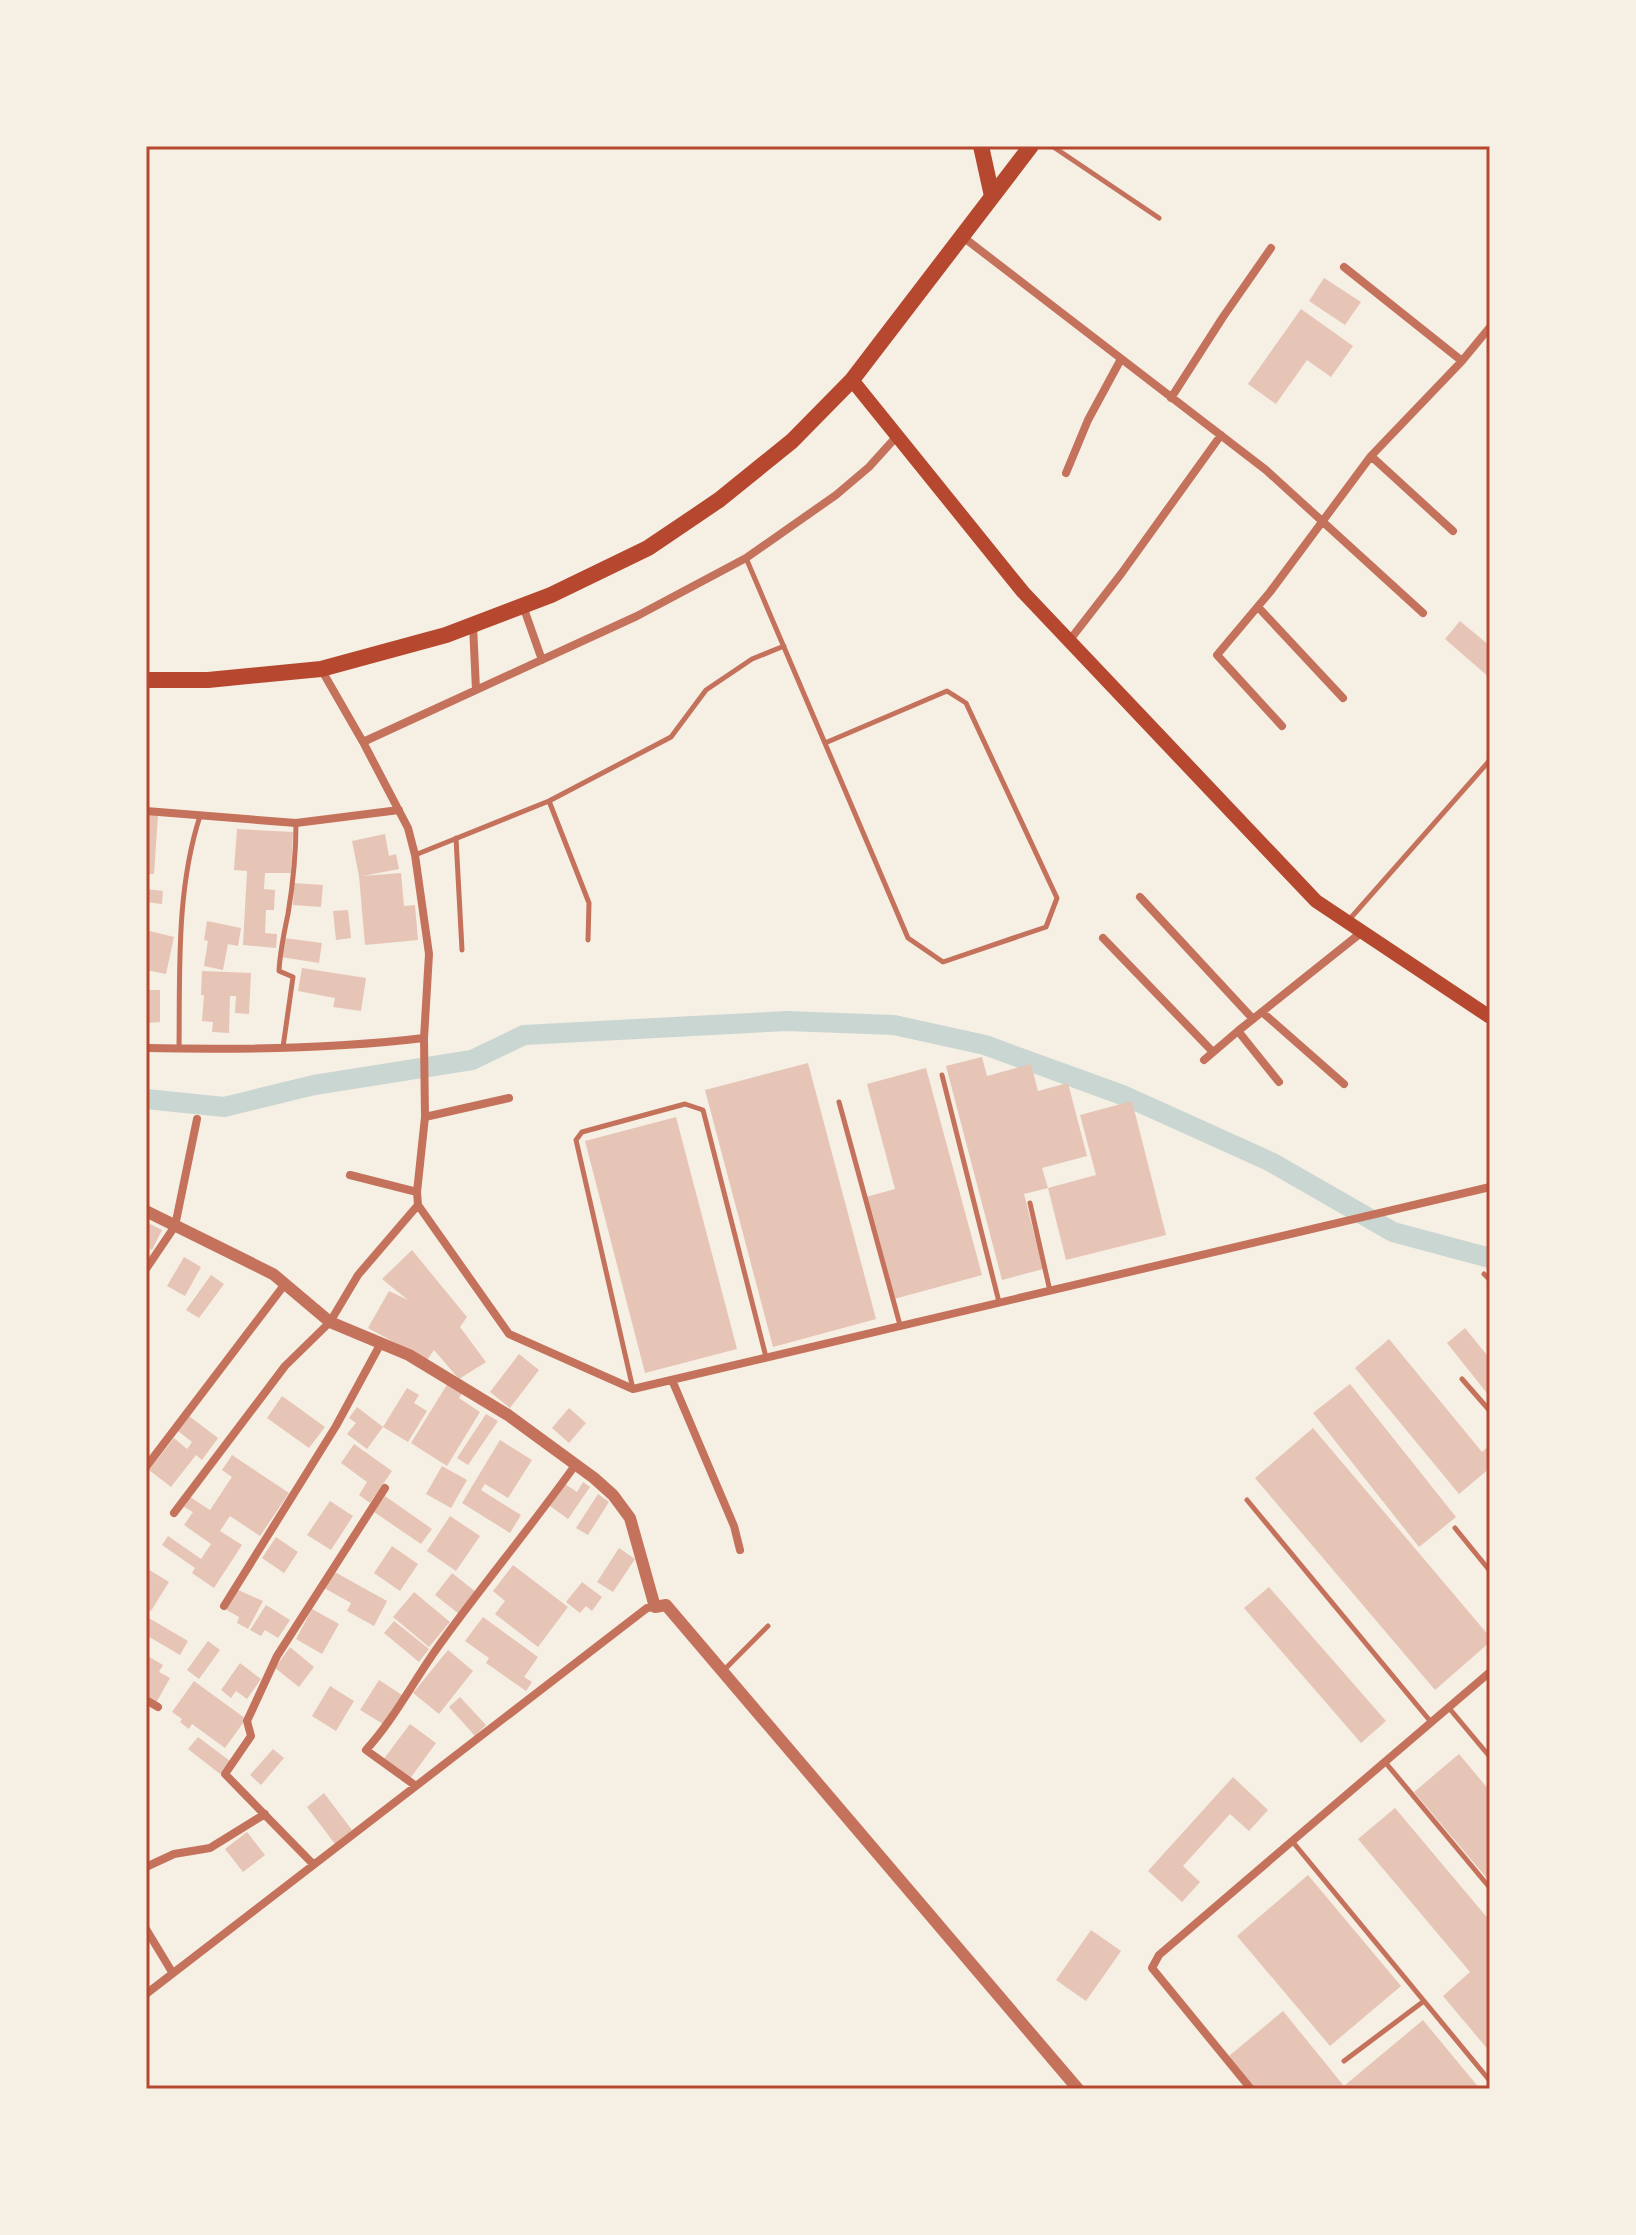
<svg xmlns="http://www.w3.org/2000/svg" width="1636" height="2235" font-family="Montserrat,sans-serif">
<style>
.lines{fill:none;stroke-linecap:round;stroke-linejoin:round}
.canal{stroke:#c9d6d2;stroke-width:20}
.building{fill:#e6c5b7}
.service{stroke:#c5725c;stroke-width:5}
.minor{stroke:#c5725c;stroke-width:8}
.tertiary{stroke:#c5725c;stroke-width:12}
.secondary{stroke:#b5482f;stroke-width:14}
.primary{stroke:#b5482f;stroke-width:16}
.trunk{stroke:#b5482f;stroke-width:16}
.neatline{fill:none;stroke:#b5482f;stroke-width:3}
</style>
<rect width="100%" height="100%" fill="#f6efe4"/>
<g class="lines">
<path class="canal" d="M 146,1099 L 224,1107 L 314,1085 L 472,1060 L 524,1035 L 787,1021 L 894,1025 L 985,1045 L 1125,1096 L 1271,1162 L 1393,1232 L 1490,1258"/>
</g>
<path class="building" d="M 1324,278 L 1361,302 L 1345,325 L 1309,301 Z
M 1301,309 L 1353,346 L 1331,377 L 1307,360 L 1276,404 L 1248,384 Z
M 1460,621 L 1490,646 L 1490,678 L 1445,639 Z
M 146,814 L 158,815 L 154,874 L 146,874 Z
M 237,829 L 293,832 L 291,873 L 265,873 L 264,889 L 275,890 L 274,910 L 266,910 L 265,933 L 277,934 L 276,948 L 243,945 L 247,871 L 234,870 Z
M 385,834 L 389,856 L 396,854 L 399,869 L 363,876 L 401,873 L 404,906 L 415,905 L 418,940 L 365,945 L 359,876 L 352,841 Z
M 294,883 L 323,885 L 321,907 L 293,905 Z
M 146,889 L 163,891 L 162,904 L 146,902 Z
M 348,910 L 351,938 L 336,940 L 333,911 Z
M 207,921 L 241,928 L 238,946 L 228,944 L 223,970 L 204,966 L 208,941 L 204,940 Z
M 146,930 L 174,937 L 166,974 L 146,970 Z
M 284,938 L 322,943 L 319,963 L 281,957 Z
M 302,968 L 366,978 L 361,1011 L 333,1007 L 335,998 L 298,991 Z
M 202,971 L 251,973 L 249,1014 L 235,1013 L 236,996 L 230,996 L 229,1033 L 212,1032 L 213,1022 L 202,1021 L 204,995 L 201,995 Z
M 146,990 L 160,990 L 160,1022 L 147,1023 Z
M 982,1057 L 987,1076 L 1031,1064 L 1038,1091 L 1068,1083 L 1087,1156 L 1042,1168 L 1048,1188 L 1024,1194 L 1043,1269 L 1002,1280 L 946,1066 Z
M 808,1063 L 876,1319 L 773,1347 L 705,1090 Z
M 926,1068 L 982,1275 L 894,1299 L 866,1197 L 895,1189 L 867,1084 Z
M 1132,1101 L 1166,1235 L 1066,1260 L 1048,1188 L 1096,1175 L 1080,1115 Z
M 676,1117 L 737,1349 L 645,1373 L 585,1141 Z
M 146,1222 L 162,1230 L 152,1250 L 146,1247 Z
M 412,1250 L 467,1317 L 460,1327 L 486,1362 L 459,1379 L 434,1350 L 427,1360 L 368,1328 L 389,1291 L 408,1300 L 382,1279 Z
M 184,1257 L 201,1267 L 185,1296 L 167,1286 Z
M 211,1275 L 224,1284 L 199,1318 L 186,1310 Z
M 1465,1328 L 1490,1359 L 1490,1397 L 1447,1343 Z
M 1389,1339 L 1482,1452 L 1490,1445 L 1490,1468 L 1459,1494 L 1355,1368 Z
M 519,1354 L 539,1370 L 510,1408 L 490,1392 Z
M 448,1383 L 463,1392 L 459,1398 L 480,1412 L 447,1466 L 411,1443 Z
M 1350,1384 L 1456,1517 L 1419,1547 L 1313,1413 Z
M 407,1388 L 419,1395 L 414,1403 L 427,1411 L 408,1442 L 383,1427 Z
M 282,1396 L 325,1427 L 309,1448 L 267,1418 Z
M 357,1407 L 383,1427 L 367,1449 L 347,1434 L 356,1423 L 349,1418 Z
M 569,1408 L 586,1423 L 569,1443 L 552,1428 Z
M 486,1414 L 498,1421 L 468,1465 L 457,1458 Z
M 189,1416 L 218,1438 L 202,1460 L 196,1455 L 171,1487 L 149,1470 L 174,1438 L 187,1449 L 192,1442 L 178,1431 Z
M 1313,1428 L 1490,1637 L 1490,1642 L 1435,1690 L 1255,1478 Z
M 500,1440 L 532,1460 L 508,1498 L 485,1484 L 481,1490 L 521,1515 L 510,1533 L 462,1503 Z
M 354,1444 L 392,1471 L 370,1503 L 359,1495 L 367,1482 L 341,1463 Z
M 232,1455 L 289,1493 L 260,1536 L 230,1516 L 220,1531 L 242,1545 L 214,1588 L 192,1573 L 195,1568 L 162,1545 L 168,1536 L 201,1559 L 211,1544 L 184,1525 L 193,1512 L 184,1507 L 190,1497 L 210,1510 L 232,1477 L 222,1470 Z
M 442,1466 L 467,1480 L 451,1508 L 426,1494 Z
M 583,1482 L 590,1487 L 568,1519 L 550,1506 L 565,1484 L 577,1492 Z
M 598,1494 L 609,1502 L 588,1535 L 576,1528 Z
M 385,1496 L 432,1529 L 421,1544 L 374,1512 Z
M 330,1501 L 353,1516 L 331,1550 L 307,1535 Z
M 450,1516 L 480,1536 L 456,1571 L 427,1551 Z
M 276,1537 L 298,1552 L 284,1573 L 262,1558 Z
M 392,1546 L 418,1564 L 400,1591 L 374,1573 Z
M 619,1548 L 635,1559 L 613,1592 L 597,1582 Z
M 513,1565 L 568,1607 L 538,1647 L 495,1614 L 505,1601 L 493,1591 Z
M 146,1568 L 169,1582 L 151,1611 L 146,1608 Z
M 333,1571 L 387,1601 L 374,1626 L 347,1611 L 351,1603 L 324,1588 Z
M 452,1573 L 476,1592 L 459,1614 L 435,1595 Z
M 582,1582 L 602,1597 L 592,1611 L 586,1606 L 580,1613 L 566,1602 Z
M 1269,1587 L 1386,1721 L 1361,1743 L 1244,1608 Z
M 236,1589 L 263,1601 L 248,1629 L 237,1623 L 239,1617 L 225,1609 Z
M 414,1592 L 450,1622 L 429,1647 L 393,1617 Z
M 266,1605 L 290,1620 L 278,1638 L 265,1630 L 261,1636 L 250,1630 Z
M 312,1609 L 339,1624 L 322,1654 L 296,1639 Z
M 147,1617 L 188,1641 L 180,1655 L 146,1635 Z
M 483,1617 L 538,1657 L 524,1677 L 532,1682 L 526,1691 L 486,1663 L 489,1658 L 465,1641 Z
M 394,1621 L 429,1649 L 419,1662 L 384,1633 Z
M 208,1641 L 220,1650 L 199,1679 L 187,1670 Z
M 290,1647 L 314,1667 L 299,1687 L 275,1668 Z
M 448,1650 L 473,1671 L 439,1714 L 413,1693 Z
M 146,1655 L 163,1665 L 159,1672 L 170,1678 L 156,1703 L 146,1698 Z
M 240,1663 L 261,1679 L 247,1699 L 236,1691 L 231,1698 L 221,1690 Z
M 379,1680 L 402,1695 L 383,1724 L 360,1710 Z
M 194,1681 L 246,1719 L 225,1748 L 192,1724 L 189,1729 L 180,1722 L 182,1719 L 172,1712 Z
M 330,1686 L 354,1701 L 336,1731 L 312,1716 Z
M 460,1697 L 486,1725 L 475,1736 L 449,1707 Z
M 410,1724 L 436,1743 L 409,1780 L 383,1760 Z
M 198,1737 L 230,1761 L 220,1774 L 188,1749 Z
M 273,1749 L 284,1758 L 261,1785 L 250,1775 Z
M 1459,1754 L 1490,1791 L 1490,1882 L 1414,1792 Z
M 1233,1777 L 1268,1810 L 1249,1831 L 1230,1814 L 1183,1866 L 1200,1882 L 1182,1902 L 1148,1871 Z
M 324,1793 L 352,1830 L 335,1844 L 307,1807 Z
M 1395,1808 L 1490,1921 L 1490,2052 L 1443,1996 L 1470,1972 L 1358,1839 Z
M 247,1832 L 265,1855 L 243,1872 L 225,1849 Z
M 1308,1875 L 1401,1986 L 1330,2046 L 1237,1936 Z
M 1091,1930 L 1121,1951 L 1086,2001 L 1056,1980 Z
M 1283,2011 L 1344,2086 L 1423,2020 L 1480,2089 L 1256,2089 L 1229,2056 Z"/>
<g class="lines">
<path class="service" d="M 1052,146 L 1159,218
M 746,558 L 908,938 L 943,962 L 1046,927 L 1057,898 L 966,703 L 947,691 L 825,743
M 549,801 L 589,903 L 588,940
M 456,838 L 462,950
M 415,855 L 549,801 L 671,737 L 706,690 L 752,659 L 784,646
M 1348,921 L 1490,760
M 283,1047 L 293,977 L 279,971 C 280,951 284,933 288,914 C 293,884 296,853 296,823
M 179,1049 C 180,971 176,890 200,816
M 942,1075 L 999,1302
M 839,1102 L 900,1325
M 1030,1203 L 1050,1291
M 1484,1274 L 1490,1280
M 1462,1379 L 1490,1411
M 633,1389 L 576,1140 L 582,1132 L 685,1104 L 703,1110 L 766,1357
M 1247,1500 L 1431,1722
M 1455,1528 L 1490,1571
M 723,1671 L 768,1626
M 1449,1708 L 1490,1757
M 1385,1762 L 1490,1888
M 1292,1841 L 1490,2081
M 1344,2061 L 1424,2001"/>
<path class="minor" d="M 963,237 L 1266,470 L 1423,613
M 1344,267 L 1462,361 L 1490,327
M 1171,398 L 1223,317 L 1271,248
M 1371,456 L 1453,531
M 1066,473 L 1088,420 L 1121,359
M 523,606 L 542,660
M 1258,607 L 1343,698
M 473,625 L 476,690
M 1069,641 L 1121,574 L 1221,435
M 1282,726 L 1217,655 L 1270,592 L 1371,456 L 1462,361
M 363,742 L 637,616 L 746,558 L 836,495 L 869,467 L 897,436
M 146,811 L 296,823 L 399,810
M 1140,897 L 1253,1019
M 1103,938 L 1213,1052
M 1262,1012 L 1344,1084
M 146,1048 C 238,1050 333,1049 424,1038
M 1204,1060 L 1238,1031
M 1279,1082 L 1238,1031 L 1362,932
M 425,1117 L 509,1098
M 350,1175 L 417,1192
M 418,1205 L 509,1334 L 633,1389 L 1490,1187
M 146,1269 L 175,1226 L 197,1119
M 672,1380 L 734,1526 L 740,1550
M 146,1467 L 285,1284
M 174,1513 L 285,1366 L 330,1322 L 358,1275 L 418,1205 L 417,1192 L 425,1117 L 424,1038 L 429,954 L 415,855 L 408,828 L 363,742 L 321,669
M 224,1606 L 336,1426 L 381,1343
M 146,1700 L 158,1707
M 416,1786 L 366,1750 C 396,1717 416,1676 443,1640 C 486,1581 533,1524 576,1464
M 313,1864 L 225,1774 L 251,1736 L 247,1721 L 277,1656 L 385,1488
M 146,1867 L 174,1854 L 210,1848 L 265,1814
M 146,1929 L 172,1972
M 146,1994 L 647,1608 L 655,1607
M 1251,2089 L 1152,1968 L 1159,1955 L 1490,1672"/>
<path class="tertiary" d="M 146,1211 L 273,1274 L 330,1322 L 409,1355 L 508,1415 L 594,1478 L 613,1495 L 630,1518 L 655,1607 L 666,1605 L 1078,2089"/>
<path class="secondary" d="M 852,380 L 1023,592 L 1316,901 L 1490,1017"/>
<path class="primary" d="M 981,146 L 992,196"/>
<path class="trunk" d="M 146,680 L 208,680 L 321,669 L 446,635 L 551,595 L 648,548 L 719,500 L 792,441 L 852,380 L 1031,146"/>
</g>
<rect width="1636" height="2235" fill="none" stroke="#f6efe4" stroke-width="296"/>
<rect x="148" y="148" width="1340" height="1939" class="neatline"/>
</svg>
